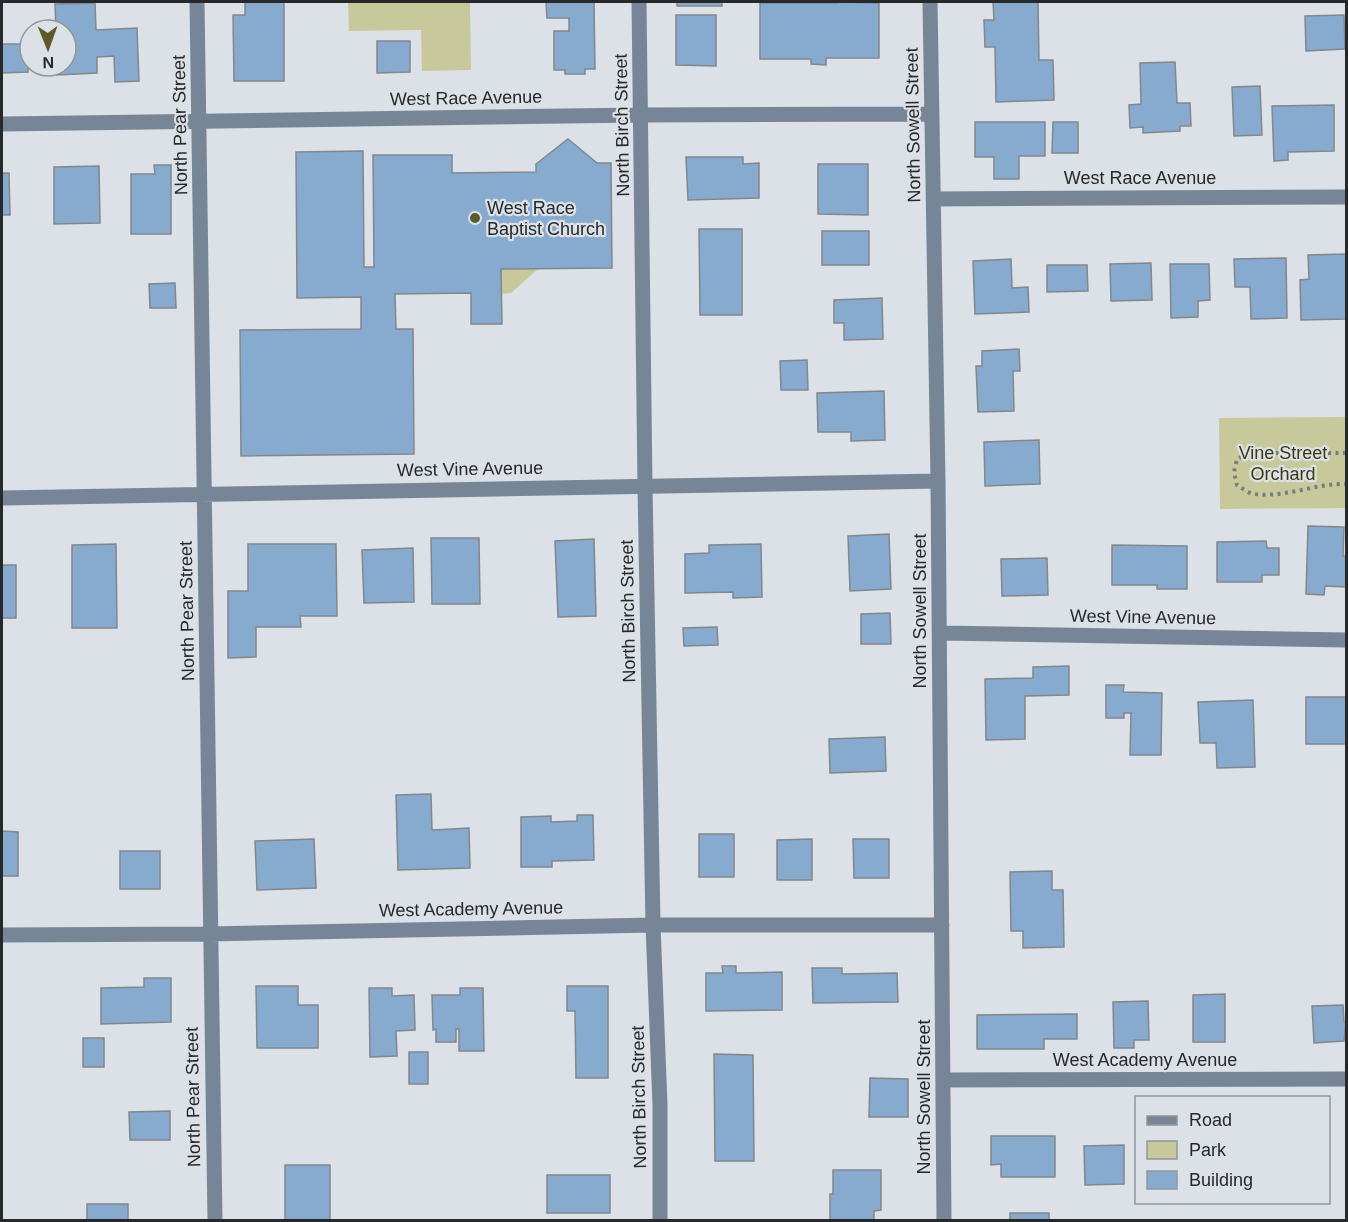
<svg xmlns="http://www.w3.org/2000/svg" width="1348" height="1222" font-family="Helvetica,sans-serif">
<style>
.green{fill:#c8c99a}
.building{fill:#87aacf;stroke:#82878c;stroke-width:1.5}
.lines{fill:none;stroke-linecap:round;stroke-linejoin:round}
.path{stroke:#787c80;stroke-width:4;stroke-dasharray:3 4.5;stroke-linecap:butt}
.minor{stroke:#778696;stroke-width:15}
.poi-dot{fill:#5c5b28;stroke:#dbe1e7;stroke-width:2}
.labels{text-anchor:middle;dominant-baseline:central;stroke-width:4.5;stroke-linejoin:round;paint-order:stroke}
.street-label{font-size:18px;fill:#26282a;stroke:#dbe1e7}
.poi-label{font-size:18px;fill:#26282a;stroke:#dbe1e7;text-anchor:start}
.park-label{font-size:18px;fill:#393912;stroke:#dbe1e7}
</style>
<rect width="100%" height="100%" fill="#dbe1e7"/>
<path class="green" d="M 348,2 L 470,2 L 471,70 L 422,71 L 421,30 L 349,31 Z
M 501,269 L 538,269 L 511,293 L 501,294 Z
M 1346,417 L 1346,508 L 1220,509 L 1219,418 Z"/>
<path class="building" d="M 245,2 L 284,2 L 284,81 L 234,81 L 233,15 L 245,15 Z
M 546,2 L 594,2 L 595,69 L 585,69 L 585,74 L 565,74 L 565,70 L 554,70 L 554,31 L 569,31 L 569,18 L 547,18 Z
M 677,2 L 722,2 L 722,6 L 677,6 Z
M 838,2 L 879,3 L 879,58 L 826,58 L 826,65 L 811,64 L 811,59 L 760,59 L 760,3 L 838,3 Z
M 993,2 L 1038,2 L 1039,60 L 1053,60 L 1054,100 L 996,102 L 995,47 L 985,47 L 984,20 L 994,20 Z
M 95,3 L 96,30 L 137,28 L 139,81 L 115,82 L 114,56 L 97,57 L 97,73 L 57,75 L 57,66 L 66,66 L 66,30 L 56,30 L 55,4 Z
M 676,15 L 716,15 L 716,66 L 676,65 Z
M 1344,15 L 1345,49 L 1306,51 L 1305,16 Z
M 377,41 L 410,41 L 410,72 L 377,73 Z
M 2,44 L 28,44 L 28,72 L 2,73 Z
M 1175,62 L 1177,103 L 1190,103 L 1191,126 L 1180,126 L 1180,131 L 1143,133 L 1143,127 L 1130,128 L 1129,105 L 1141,104 L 1140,63 Z
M 1260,86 L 1262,135 L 1234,136 L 1232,87 Z
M 1334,105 L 1334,151 L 1288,152 L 1288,160 L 1274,161 L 1272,106 Z
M 975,122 L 1045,122 L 1045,156 L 1019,156 L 1019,179 L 994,179 L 994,157 L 975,157 Z
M 1053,122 L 1078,122 L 1078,153 L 1052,153 Z
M 568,139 L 597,163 L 611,163 L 612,268 L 501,269 L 502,324 L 471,324 L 471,293 L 395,294 L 396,329 L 413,329 L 414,454 L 241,456 L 240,330 L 361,329 L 361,297 L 297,298 L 296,152 L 363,151 L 364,267 L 374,267 L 373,155 L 452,155 L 452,173 L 536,172 L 536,164 Z
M 686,157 L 743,157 L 743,164 L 759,163 L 759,198 L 688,200 Z
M 818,164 L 868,164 L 868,215 L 818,214 Z
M 154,165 L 171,165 L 171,234 L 131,234 L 131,174 L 155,174 Z
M 99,166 L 100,223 L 54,224 L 54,167 Z
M 2,173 L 9,173 L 10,215 L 2,215 Z
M 699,229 L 742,229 L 742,315 L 700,315 Z
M 822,231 L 869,231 L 869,265 L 822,265 Z
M 1346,254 L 1346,319 L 1301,320 L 1300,280 L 1309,279 L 1308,255 Z
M 1286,258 L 1287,318 L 1251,319 L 1250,287 L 1235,287 L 1234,259 Z
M 1011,259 L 1012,288 L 1028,287 L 1029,312 L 975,314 L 973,261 Z
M 1151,263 L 1152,300 L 1111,301 L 1110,264 Z
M 1170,264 L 1209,264 L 1210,300 L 1198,301 L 1198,317 L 1171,318 Z
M 1047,265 L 1087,265 L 1088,291 L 1047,292 Z
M 175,283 L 176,308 L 150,308 L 149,284 Z
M 882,298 L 883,339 L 844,340 L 844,323 L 834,323 L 834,300 Z
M 1019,349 L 1020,371 L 1013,371 L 1014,411 L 978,412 L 976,366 L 982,366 L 982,351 Z
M 807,360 L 808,390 L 781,390 L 780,361 Z
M 884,391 L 885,440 L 851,441 L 851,432 L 818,432 L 817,393 Z
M 1039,440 L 1040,484 L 985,486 L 984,442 Z
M 1308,526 L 1344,527 L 1343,556 L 1346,556 L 1346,587 L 1325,586 L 1324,595 L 1306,594 Z
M 889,534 L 891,589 L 850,591 L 848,536 Z
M 431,538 L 479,538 L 480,604 L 432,604 Z
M 594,539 L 596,616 L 558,617 L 555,541 Z
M 1266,541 L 1267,548 L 1279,548 L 1279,575 L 1262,575 L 1262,582 L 1217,582 L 1217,542 Z
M 116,544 L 117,628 L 72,628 L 72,545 Z
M 248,544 L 336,544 L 337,616 L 300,616 L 301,627 L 256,627 L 256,657 L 228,658 L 228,591 L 248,591 Z
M 761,544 L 762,597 L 733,598 L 733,592 L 685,593 L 685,554 L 709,553 L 709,545 Z
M 1112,545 L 1187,546 L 1187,589 L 1157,589 L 1157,585 L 1112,585 Z
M 413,548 L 414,602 L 364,603 L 362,550 Z
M 1047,558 L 1048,595 L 1002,596 L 1001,559 Z
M 2,565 L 16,565 L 16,618 L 2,618 Z
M 890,613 L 891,644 L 861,644 L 861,614 Z
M 717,627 L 718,645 L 684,646 L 683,628 Z
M 1069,666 L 1069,695 L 1025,696 L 1025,739 L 986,740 L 985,679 L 1033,678 L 1033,667 Z
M 1106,685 L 1124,685 L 1123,692 L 1162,693 L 1161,755 L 1130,755 L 1131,713 L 1124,713 L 1124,718 L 1106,718 Z
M 1306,697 L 1346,697 L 1346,744 L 1306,744 Z
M 1253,700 L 1255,767 L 1217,768 L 1216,743 L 1200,743 L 1198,702 Z
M 885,737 L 886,771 L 830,773 L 829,739 Z
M 431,794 L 432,830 L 469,828 L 470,868 L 398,870 L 396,795 Z
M 577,815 L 593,815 L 594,860 L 552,861 L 552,867 L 521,867 L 521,817 L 551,816 L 551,822 L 577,821 Z
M 2,831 L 18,832 L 18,876 L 2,876 Z
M 699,834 L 734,834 L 734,877 L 699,877 Z
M 314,839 L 316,888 L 257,890 L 255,841 Z
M 812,839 L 812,880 L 777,880 L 777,840 Z
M 853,839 L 889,839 L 889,878 L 854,878 Z
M 120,851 L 160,851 L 160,889 L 120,889 Z
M 1052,871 L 1052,890 L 1063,890 L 1064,947 L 1023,948 L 1023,931 L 1011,931 L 1010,872 Z
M 722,966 L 736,966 L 736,973 L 782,972 L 782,1010 L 706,1011 L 706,973 L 723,973 Z
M 812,968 L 842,968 L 842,974 L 897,973 L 898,1002 L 813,1003 Z
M 144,978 L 171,978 L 171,1022 L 101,1024 L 101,988 L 144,987 Z
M 256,986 L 298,986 L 298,1005 L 318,1005 L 318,1048 L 257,1048 Z
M 567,986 L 608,986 L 608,1078 L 576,1078 L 575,1011 L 567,1011 Z
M 369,988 L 392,988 L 392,996 L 414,995 L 415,1030 L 396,1031 L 397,1056 L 370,1057 Z
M 460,988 L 483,988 L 484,1051 L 459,1051 L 459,1029 L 456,1029 L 456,1042 L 436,1042 L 436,1029 L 433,1030 L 432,995 L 460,995 Z
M 1225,994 L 1225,1042 L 1193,1042 L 1193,995 Z
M 1148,1001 L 1149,1040 L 1134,1040 L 1134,1048 L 1114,1048 L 1113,1002 Z
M 1343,1005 L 1344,1022 L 1346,1022 L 1344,1041 L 1314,1043 L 1312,1006 Z
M 1077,1014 L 1077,1039 L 1044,1039 L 1044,1049 L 977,1049 L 977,1015 Z
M 83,1038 L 104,1038 L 104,1067 L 83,1067 Z
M 409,1052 L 428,1052 L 428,1084 L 409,1084 Z
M 714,1054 L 753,1055 L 754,1161 L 715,1161 Z
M 870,1078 L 908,1079 L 908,1117 L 869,1117 Z
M 170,1111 L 170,1140 L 130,1140 L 129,1112 Z
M 991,1136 L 1055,1136 L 1055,1177 L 1001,1177 L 1001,1164 L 991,1165 Z
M 1124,1145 L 1124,1184 L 1085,1185 L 1084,1146 Z
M 285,1165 L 330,1165 L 330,1220 L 285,1220 Z
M 833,1170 L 881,1170 L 881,1210 L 874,1211 L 874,1220 L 830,1220 L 830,1194 L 833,1194 Z
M 547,1175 L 610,1175 L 610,1213 L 547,1213 Z
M 87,1204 L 128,1204 L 128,1220 L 87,1220 Z
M 1010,1213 L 1049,1213 L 1049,1220 L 1010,1220 Z"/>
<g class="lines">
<path class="path" d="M 1346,453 L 1249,453 L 1237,459 L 1234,472 L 1237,485 C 1242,488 1248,493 1254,494 C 1286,498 1316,483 1346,484"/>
<path class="minor" d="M 197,2 L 215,1220
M 639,2 L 645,486 L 653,925 L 660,1105 L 660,1220
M 930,2 L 938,481 L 944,1220
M 2,124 L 641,115 L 931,114
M 934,199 L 1346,197
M 2,498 L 938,481
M 940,633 L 1346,640
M 2,935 L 210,934 L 653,925 L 942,925
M 944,1080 L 1346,1079"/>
</g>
<circle class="poi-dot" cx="475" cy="218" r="6"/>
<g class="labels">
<g class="street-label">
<text transform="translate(466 98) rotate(-1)">West Race Avenue</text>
<text transform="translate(180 125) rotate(-91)">North Pear Street</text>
<text transform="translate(622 125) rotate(-91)">North Birch Street</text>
<text transform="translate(913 125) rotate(-91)">North Sowell Street</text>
<text x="1140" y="178">West Race Avenue</text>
<text transform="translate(470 469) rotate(-1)">West Vine Avenue</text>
<text transform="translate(187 611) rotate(-91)">North Pear Street</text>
<text transform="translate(628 611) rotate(-91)">North Birch Street</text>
<text transform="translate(920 611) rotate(-90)">North Sowell Street</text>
<text transform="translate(1143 617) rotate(1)">West Vine Avenue</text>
<text transform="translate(471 909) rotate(-1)">West Academy Avenue</text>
<text x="1145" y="1060">West Academy Avenue</text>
<text transform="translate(193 1097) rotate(-91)">North Pear Street</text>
<text transform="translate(639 1097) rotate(-91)">North Birch Street</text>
<text transform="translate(924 1097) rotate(-90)">North Sowell Street</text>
</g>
<g class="poi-label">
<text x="487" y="208">West Race<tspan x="487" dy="21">Baptist Church</tspan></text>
</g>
<g class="park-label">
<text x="1283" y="453">Vine Street<tspan x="1283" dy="21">Orchard</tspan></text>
</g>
</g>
<rect width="1348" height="1222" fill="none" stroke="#26282a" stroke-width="6"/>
<rect x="1135" y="1096" width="195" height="108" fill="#dbe1e7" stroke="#93979b" stroke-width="1.5"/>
<rect x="1147" y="1116" width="30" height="9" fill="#778696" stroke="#93979b" stroke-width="1.5"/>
<text x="1189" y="1126" font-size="18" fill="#26282a">Road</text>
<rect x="1147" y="1141" width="30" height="18" fill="#c8c99a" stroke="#93979b" stroke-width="1.5"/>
<text x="1189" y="1156" font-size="18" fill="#26282a">Park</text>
<rect x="1147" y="1171" width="30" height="18" fill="#87aacf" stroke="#93979b" stroke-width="1.5"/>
<text x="1189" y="1186" font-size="18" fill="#26282a">Building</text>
<g transform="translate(48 48) rotate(179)"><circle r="28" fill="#dbe1e7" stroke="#93979b" stroke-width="1.5"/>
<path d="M0-4.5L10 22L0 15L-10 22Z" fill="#5c5b28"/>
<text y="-9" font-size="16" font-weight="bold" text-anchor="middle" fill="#26282a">N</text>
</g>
</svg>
